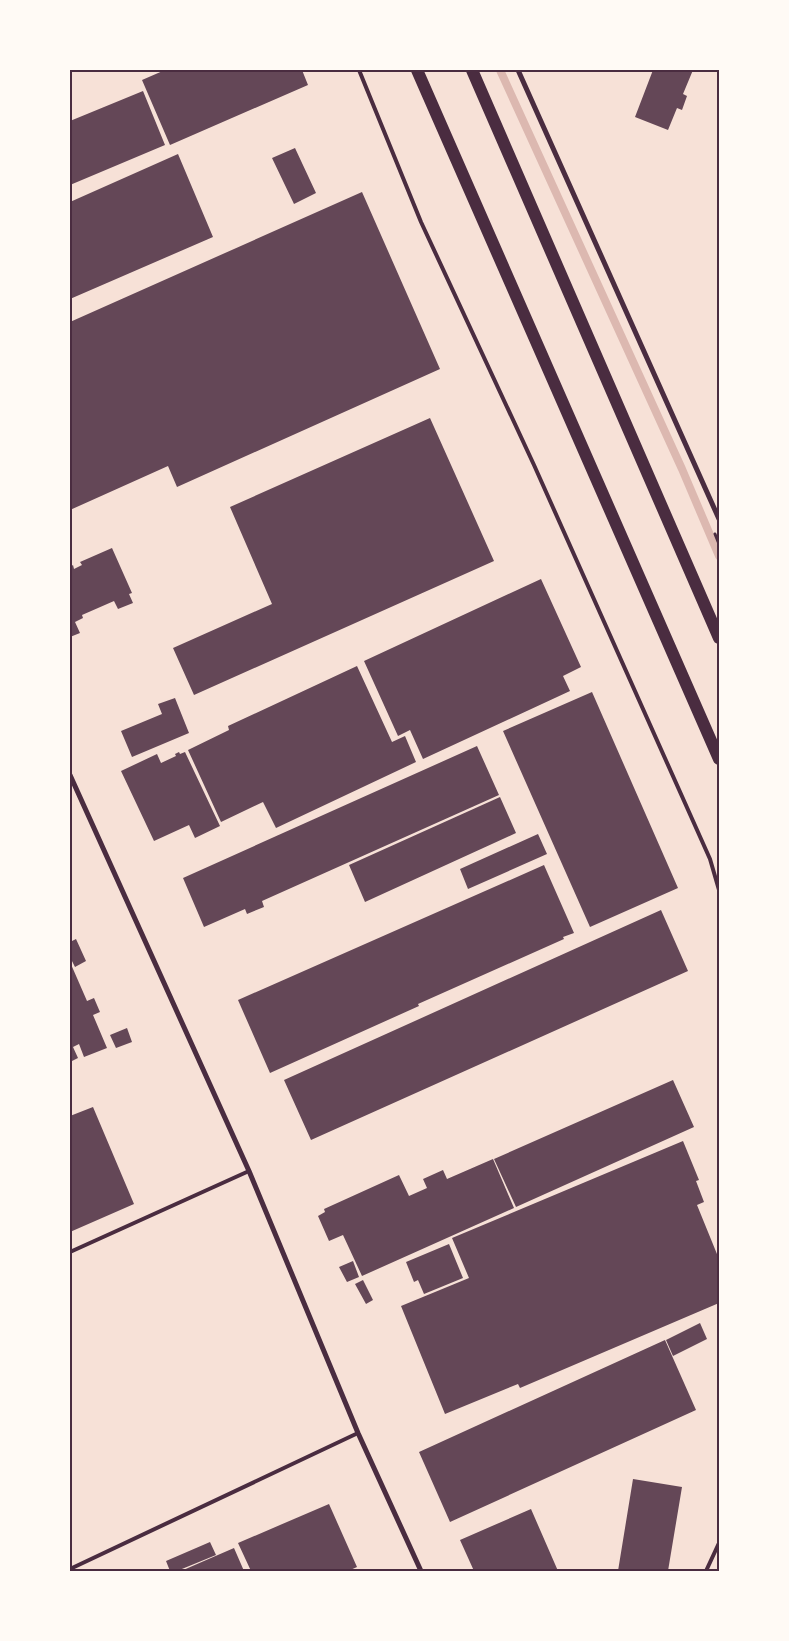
<svg xmlns="http://www.w3.org/2000/svg" width="789" height="1641" font-family="'Times New Roman',serif">
<style>
.lines{fill:none;stroke-linecap:round;stroke-linejoin:round}
.stream{stroke:#dcb8b0;stroke-width:8}
.building{fill:#644757}
.path{stroke:#4a2c40;stroke-width:3}
.service{stroke:#4a2c40;stroke-width:4}
.minor{stroke:#4a2c40;stroke-width:5}
.primary{stroke:#4a2c40;stroke-width:12}
.neatline{fill:none;stroke:#4a2c40;stroke-width:2}
</style>
<rect width="100%" height="100%" fill="#f7e1d7"/>
<g class="lines">
<path class="stream" d="M 500,70 L 682,469 L 719,556"/>
</g>
<path class="building" d="M 165,70 L 302,70 L 308,85 L 170,145 L 142,80 Z
M 653,70 L 693,70 L 683,94 L 687,96 L 682,110 L 677,108 L 668,130 L 635,117 Z
M 143,91 L 165,145 L 70,185 L 70,121 Z
M 295,148 L 316,193 L 294,204 L 272,158 Z
M 178,154 L 213,237 L 70,299 L 70,202 Z
M 362,192 L 440,369 L 177,487 L 168,466 L 70,510 L 70,322 Z
M 430,418 L 494,561 L 194,695 L 173,648 L 272,604 L 230,507 Z
M 112,548 L 132,593 L 129,594 L 133,603 L 118,609 L 114,601 L 82,615 L 83,618 L 75,622 L 80,633 L 70,637 L 70,567 L 73,565 L 74,569 L 82,565 L 80,562 Z
M 541,579 L 581,667 L 563,676 L 570,691 L 423,759 L 410,730 L 398,736 L 364,661 Z
M 357,666 L 392,742 L 405,736 L 416,762 L 276,828 L 263,802 L 221,822 L 188,750 L 229,730 L 228,726 Z
M 592,692 L 678,888 L 590,927 L 503,731 Z
M 175,698 L 189,733 L 132,757 L 121,731 L 162,714 L 158,704 Z
M 477,746 L 499,795 L 262,901 L 264,907 L 247,914 L 245,909 L 204,927 L 183,878 Z
M 179,752 L 180,754 L 185,752 L 220,826 L 195,838 L 189,825 L 154,841 L 121,771 L 157,754 L 161,763 L 176,756 L 175,754 Z
M 500,797 L 516,833 L 365,902 L 349,865 Z
M 538,834 L 547,854 L 468,889 L 460,869 Z
M 544,865 L 574,933 L 563,937 L 564,939 L 418,1004 L 419,1006 L 270,1073 L 238,1000 Z
M 661,910 L 688,971 L 311,1140 L 284,1080 Z
M 76,939 L 86,961 L 75,967 L 70,957 L 70,942 Z
M 70,962 L 87,1001 L 94,998 L 100,1012 L 93,1015 L 107,1048 L 84,1057 L 79,1044 L 73,1047 L 78,1058 L 70,1062 Z
M 127,1028 L 132,1042 L 116,1048 L 110,1035 Z
M 673,1080 L 694,1127 L 516,1207 L 494,1159 Z
M 93,1107 L 134,1204 L 70,1232 L 70,1116 Z
M 683,1141 L 699,1180 L 696,1181 L 704,1202 L 697,1205 L 719,1259 L 719,1303 L 520,1388 L 518,1384 L 445,1414 L 401,1306 L 469,1278 L 452,1238 Z
M 493,1159 L 514,1208 L 362,1276 L 343,1235 L 329,1241 L 318,1216 L 325,1212 L 324,1209 L 399,1175 L 409,1196 L 427,1188 L 423,1179 L 443,1170 L 447,1179 Z
M 449,1244 L 463,1278 L 424,1294 L 418,1280 L 414,1282 L 406,1262 Z
M 353,1261 L 359,1277 L 347,1282 L 339,1267 Z
M 363,1280 L 373,1300 L 366,1304 L 355,1284 Z
M 700,1323 L 707,1339 L 673,1356 L 666,1340 Z
M 665,1340 L 696,1410 L 450,1522 L 419,1452 Z
M 633,1479 L 682,1487 L 668,1571 L 618,1571 Z
M 329,1504 L 357,1567 L 348,1571 L 251,1571 L 238,1543 Z
M 531,1509 L 558,1571 L 474,1571 L 460,1540 Z
M 210,1542 L 216,1555 L 177,1571 L 170,1571 L 166,1561 Z
M 234,1548 L 244,1571 L 181,1571 Z"/>
<g class="lines">
<path class="path" d="M 715,534 L 719,544"/>
<path class="service" d="M 359,70 L 421,222 L 534,465 L 710,859 L 719,890
M 70,1252 L 249,1171
M 70,1569 L 358,1433
M 706,1571 L 719,1543"/>
<path class="minor" d="M 518,70 L 719,519
M 70,775 L 249,1171 L 358,1433 L 421,1571"/>
<path class="primary" d="M 417,70 L 719,759
M 472,70 L 719,638"/>
</g>
<rect width="789" height="1641" fill="none" stroke="#fffaf5" stroke-width="142"/>
<rect x="71" y="71" width="647" height="1499" class="neatline"/>
</svg>
